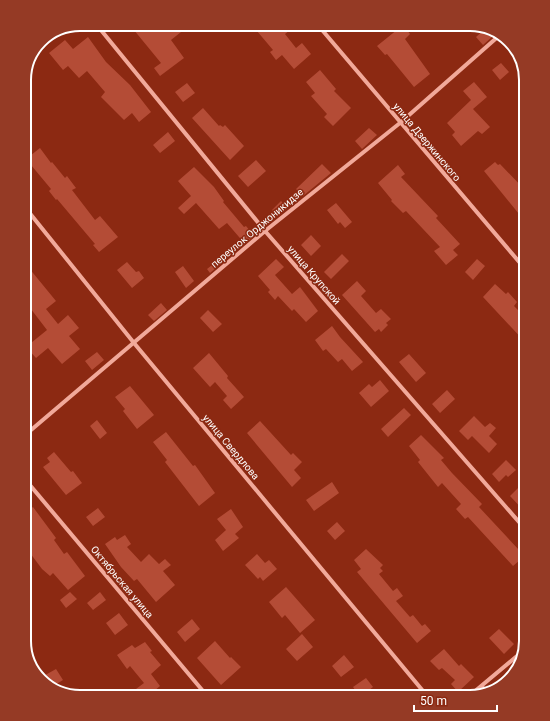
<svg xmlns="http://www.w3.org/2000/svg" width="550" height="721" font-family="Roboto,sans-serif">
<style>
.building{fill:#b44c36}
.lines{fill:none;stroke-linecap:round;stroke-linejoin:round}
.lane{stroke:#f1a99a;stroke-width:3}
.street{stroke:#f1a99a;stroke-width:4}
.labels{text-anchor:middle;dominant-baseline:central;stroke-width:3;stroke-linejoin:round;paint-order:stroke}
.street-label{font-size:10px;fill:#fff;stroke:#8c2912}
.rim{fill:none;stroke:#fff;stroke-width:2}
</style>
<rect width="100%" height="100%" fill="#8c2912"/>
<path class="building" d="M 129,24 L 175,24 L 181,32 L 171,40 L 184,58 L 160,76 L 154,68 L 161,63 Z
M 251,24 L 284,24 L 290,30 L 285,34 L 296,48 L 302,43 L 311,54 L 294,69 L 282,55 L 276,60 L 270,52 L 273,50 Z
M 403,25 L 410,34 L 405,39 L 430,74 L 414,87 L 387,54 L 385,55 L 377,46 Z
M 486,28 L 493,36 L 483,45 L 476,37 Z
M 88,37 L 106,62 L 130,85 L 151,112 L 139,122 L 132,113 L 124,120 L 101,97 L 105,92 L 87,71 L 79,78 L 68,66 L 63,70 L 49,53 L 65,40 L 73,49 Z
M 501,63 L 509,72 L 500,80 L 492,70 Z
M 320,70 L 336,89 L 334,91 L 351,108 L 333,126 L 324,117 L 327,114 L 311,96 L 315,93 L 306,82 Z
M 474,82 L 487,97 L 473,109 L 490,127 L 482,134 L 478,131 L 461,146 L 452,135 L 455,132 L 447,123 L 471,100 L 463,91 Z
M 187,83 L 195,93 L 183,102 L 175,92 Z
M 203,108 L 219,126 L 220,125 L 223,127 L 225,125 L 244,146 L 230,160 L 192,118 Z
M 369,128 L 377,135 L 362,149 L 355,141 Z
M 168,132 L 175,141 L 160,153 L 153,145 Z
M 40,148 L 51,163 L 52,162 L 65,178 L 67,176 L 76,188 L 72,190 L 95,220 L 100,216 L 118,237 L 99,252 L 93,245 L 95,244 L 57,199 L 56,200 L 49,191 L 51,189 L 26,159 Z
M 256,160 L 266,171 L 248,187 L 238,176 Z
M 495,162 L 498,165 L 500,164 L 526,191 L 526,208 L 519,214 L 484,171 Z
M 322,164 L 331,173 L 303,196 L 296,189 Z
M 398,165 L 405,174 L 401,177 L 438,216 L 436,218 L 460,244 L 453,250 L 458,255 L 446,265 L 434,251 L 440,247 L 406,211 L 403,213 L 391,201 L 392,200 L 378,183 Z
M 194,167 L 214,187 L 224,201 L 223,202 L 244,227 L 246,226 L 254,236 L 245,244 L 227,223 L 219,229 L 196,203 L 184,214 L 178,208 L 191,196 L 178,181 Z
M 281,201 L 288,208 L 278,216 L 272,210 Z
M 336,203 L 352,222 L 345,228 L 340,222 L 338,224 L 327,210 Z
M 311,235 L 321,246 L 311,256 L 301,245 Z
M 342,254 L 349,261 L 331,279 L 324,272 Z
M 221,258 L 224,261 L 210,273 L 207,269 Z
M 276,259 L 284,267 L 275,275 L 292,294 L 300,287 L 318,311 L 306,322 L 294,309 L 292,311 L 278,296 L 275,300 L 268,292 L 270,290 L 258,276 Z
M 477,259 L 485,266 L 473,280 L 465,272 Z
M 24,262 L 56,301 L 46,309 L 58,324 L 68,315 L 79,328 L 69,336 L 80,349 L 62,364 L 48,348 L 36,358 L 26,347 L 47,330 L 24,300 Z
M 127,262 L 136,272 L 139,271 L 144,278 L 132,288 L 117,270 Z
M 183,266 L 194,281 L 186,288 L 175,272 Z
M 357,281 L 366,291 L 361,296 L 376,313 L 381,309 L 391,319 L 386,323 L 388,325 L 381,332 L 379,329 L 375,332 L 342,295 Z
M 495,284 L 506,294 L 508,292 L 517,302 L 514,306 L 526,318 L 526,343 L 483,297 Z
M 161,303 L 167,310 L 154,321 L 148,315 Z
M 208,310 L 222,324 L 213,332 L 200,318 Z
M 332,326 L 340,337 L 363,362 L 352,371 L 342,359 L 338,362 L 326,349 L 323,351 L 315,340 Z
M 97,352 L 104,360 L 92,370 L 85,361 Z
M 209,353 L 228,376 L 227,378 L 244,397 L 231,409 L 223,400 L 227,396 L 215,382 L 210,387 L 193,368 Z
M 409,354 L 426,373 L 416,382 L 399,362 Z
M 380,380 L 389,391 L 371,407 L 359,393 L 369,384 L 372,387 Z
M 130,386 L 154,415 L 137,429 L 123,411 L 125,409 L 115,397 Z
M 447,390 L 455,399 L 440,413 L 432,404 Z
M 404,408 L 411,415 L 388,437 L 381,429 Z
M 474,416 L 485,427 L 490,423 L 496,428 L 489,436 L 497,444 L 489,453 L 472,436 L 468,440 L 459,431 Z
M 97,420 L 107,433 L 100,439 L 90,426 Z
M 260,421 L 291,455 L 293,453 L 302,462 L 294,470 L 301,478 L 292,487 L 247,433 Z
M 166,432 L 193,466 L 195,465 L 215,493 L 199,506 L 165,462 L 167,460 L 153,442 Z
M 421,435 L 444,458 L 441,460 L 452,473 L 482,504 L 479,507 L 519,550 L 520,548 L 526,555 L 513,566 L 468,517 L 465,519 L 456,509 L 461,504 L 442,483 L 438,487 L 418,462 L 420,460 L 409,446 Z
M 54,452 L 71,472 L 73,471 L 82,483 L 66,495 L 43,467 L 50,462 L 47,458 Z
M 506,460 L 516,470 L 508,477 L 506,475 L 499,482 L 492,474 Z
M 332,482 L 339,493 L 314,511 L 306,500 Z
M 519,487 L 526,494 L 526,513 L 510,496 Z
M 33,507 L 56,538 L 54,540 L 64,554 L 67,552 L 85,576 L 68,590 L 53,573 L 50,576 L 42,569 L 24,545 L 24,542 L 29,539 L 24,532 L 24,514 Z
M 98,508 L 105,517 L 93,526 L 86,517 Z
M 231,509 L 243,527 L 235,534 L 239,538 L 223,551 L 215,540 L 226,530 L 217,519 Z
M 337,522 L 345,531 L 335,540 L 327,531 Z
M 125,535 L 131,544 L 127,547 L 141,562 L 149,554 L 159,564 L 165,559 L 171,565 L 163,571 L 175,585 L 156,602 L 137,579 L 134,581 L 121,567 L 105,544 L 115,537 L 117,540 Z
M 366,549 L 383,565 L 380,568 L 383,571 L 379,574 L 393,591 L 397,588 L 403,596 L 396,601 L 410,617 L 413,615 L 422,626 L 425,624 L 431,631 L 417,643 L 357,572 L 361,569 L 354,560 Z
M 257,554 L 265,563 L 269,560 L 277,569 L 263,581 L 260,577 L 258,579 L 245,565 Z
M 286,587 L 315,620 L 300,633 L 285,615 L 282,618 L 269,602 Z
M 70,592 L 77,599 L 66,608 L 60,600 Z
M 100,592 L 106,600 L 93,610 L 87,603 Z
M 119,613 L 128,625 L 115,635 L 106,623 Z
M 192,619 L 200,629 L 185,642 L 177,632 Z
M 499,629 L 514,644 L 504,654 L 489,638 Z
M 302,634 L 313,647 L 297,661 L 286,649 Z
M 215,641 L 230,658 L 231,657 L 241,667 L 221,685 L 197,658 Z
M 145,642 L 152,651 L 150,652 L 161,665 L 151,674 L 160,686 L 147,697 L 142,697 L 136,689 L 144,683 L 130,666 L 127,669 L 117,655 L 132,645 L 135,648 Z
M 444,649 L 459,666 L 461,664 L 474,677 L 458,692 L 451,684 L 455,680 L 442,668 L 439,670 L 430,661 Z
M 344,655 L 354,667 L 341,677 L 332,666 Z
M 56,669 L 63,680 L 50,688 L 40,678 Z
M 366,678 L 373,687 L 360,697 L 353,687 Z"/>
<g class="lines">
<path class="lane" d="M 482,686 L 487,692"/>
<path class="street" d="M 96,24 L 265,231 L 526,530
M 317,24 L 526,270
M 24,206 L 134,343 L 428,697
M 24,436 L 265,231 L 400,123 L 501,34
M 24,478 L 208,697
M 468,697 L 523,651"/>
</g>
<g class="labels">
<g class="street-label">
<text transform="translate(427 142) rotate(50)">улица Дзержинского</text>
<text transform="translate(257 228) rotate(-40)">переулок Орджоникидзе</text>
<text transform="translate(314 275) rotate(49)">улица Крупской</text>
<text transform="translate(231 447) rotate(50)">улица Свердлова</text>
<text transform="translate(122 582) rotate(50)">Октябрьская улица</text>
</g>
</g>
<path d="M0 0H550V721H0ZM80 31H470A49 49 0 0 1 519 80V641A49 49 0 0 1 470 690H80A49 49 0 0 1 31 641V80A49 49 0 0 1 80 31Z" fill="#953a25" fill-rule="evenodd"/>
<path class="rim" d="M80 31H470A49 49 0 0 1 519 80V641A49 49 0 0 1 470 690H80A49 49 0 0 1 31 641V80A49 49 0 0 1 80 31Z"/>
<path d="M414 705v6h83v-6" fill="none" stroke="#ffffff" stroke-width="2"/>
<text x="420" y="705" font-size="12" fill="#ffffff" stroke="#8c2912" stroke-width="3" paint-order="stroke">50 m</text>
</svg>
